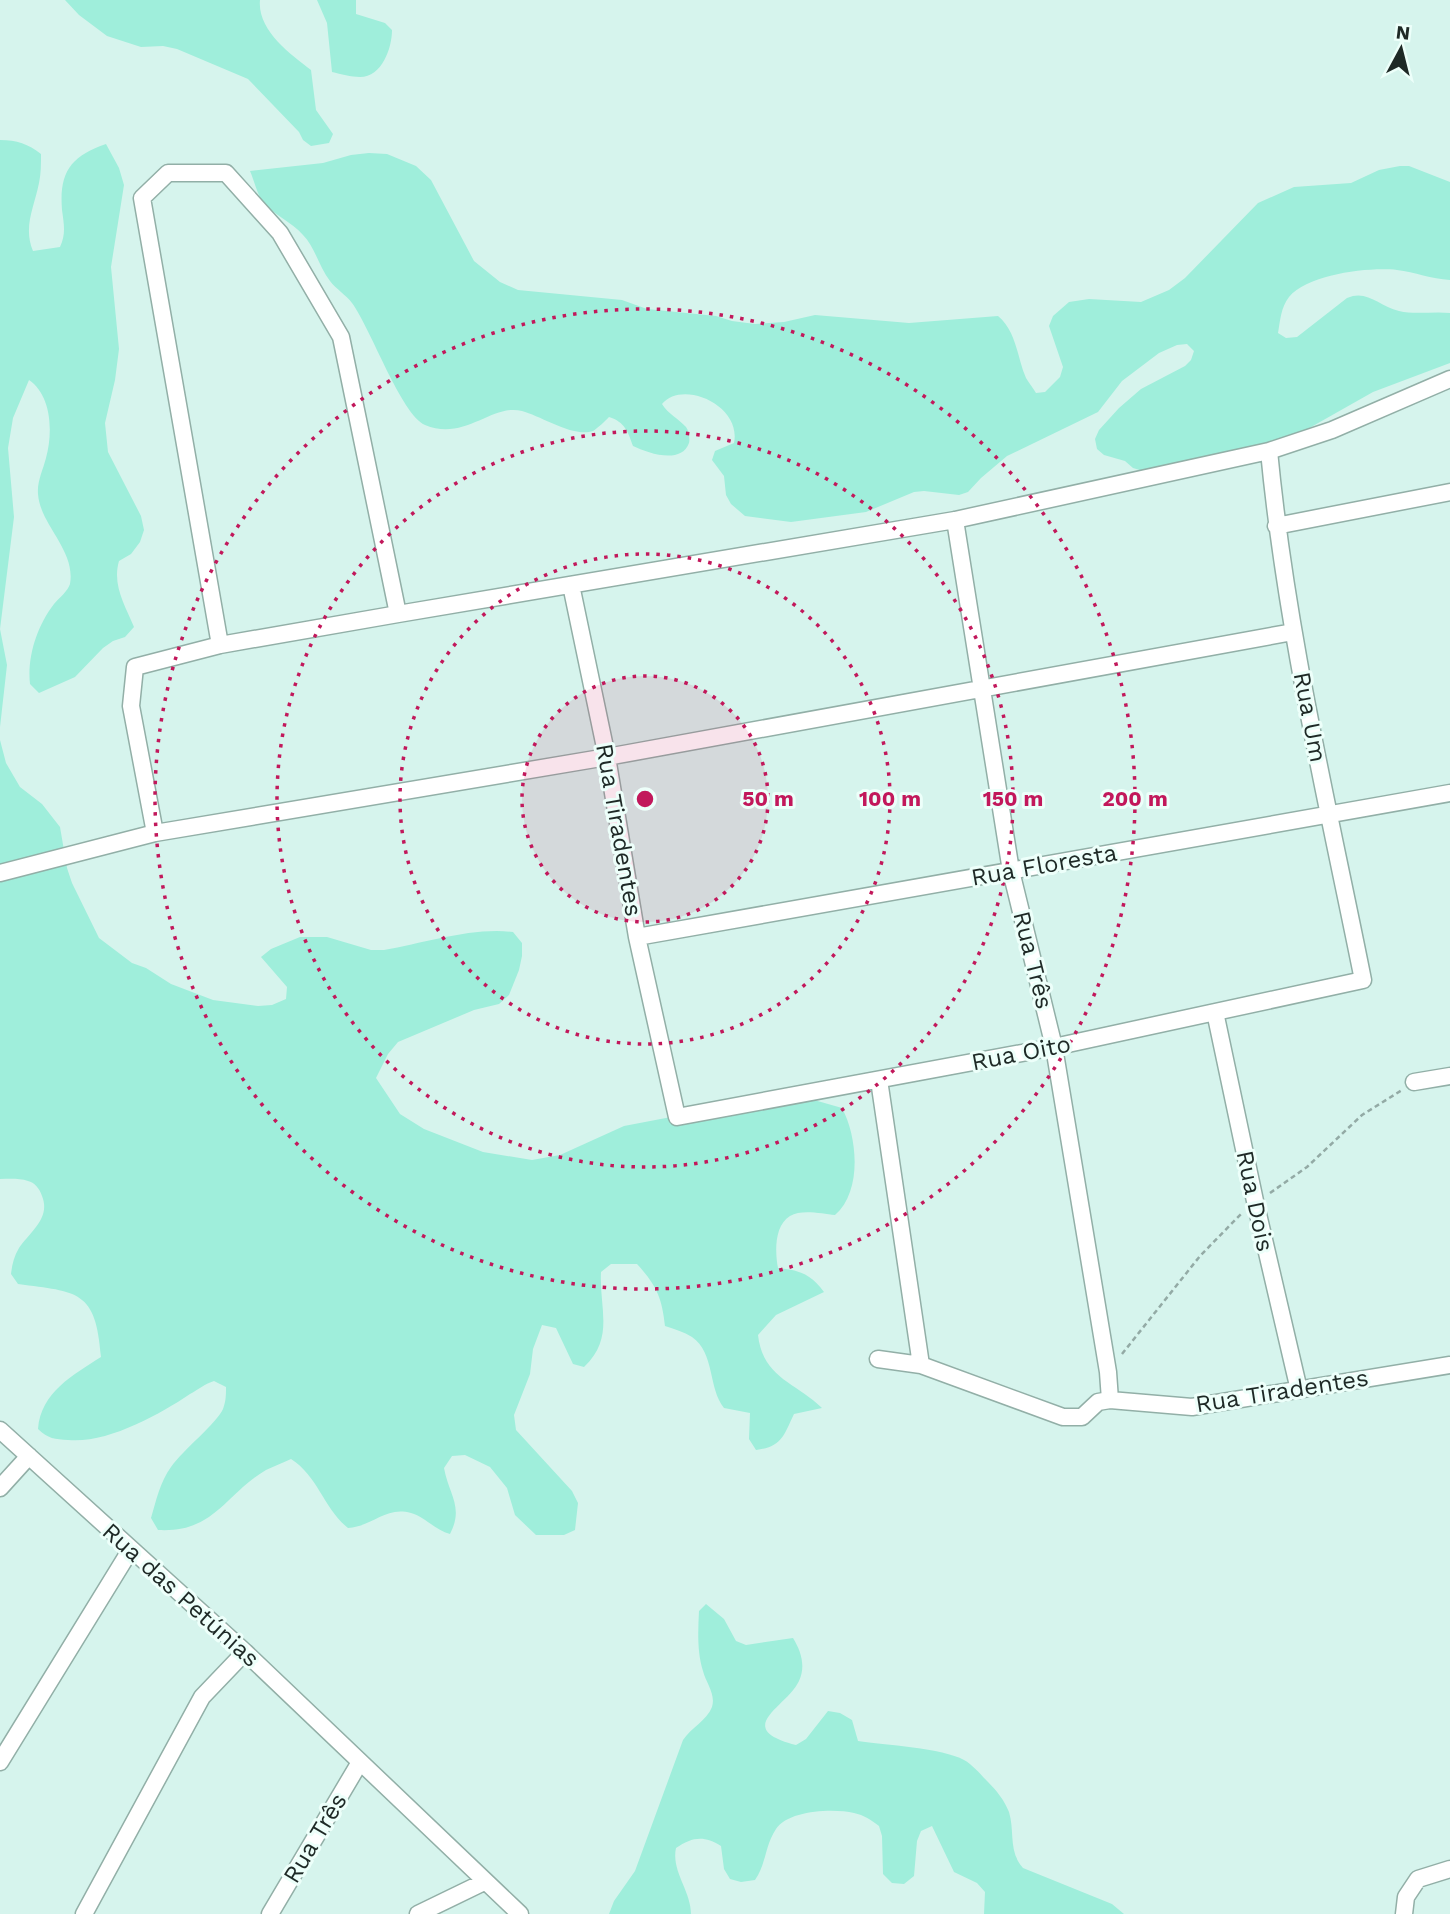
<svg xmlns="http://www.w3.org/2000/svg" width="1450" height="1914" font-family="'Work Sans',sans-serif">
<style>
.green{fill:#9feedb}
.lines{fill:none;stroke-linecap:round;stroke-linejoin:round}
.street-casing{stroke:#92afa7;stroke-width:19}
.path{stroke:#93aaa5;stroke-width:2.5;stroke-dasharray:5 3.5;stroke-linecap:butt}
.street{stroke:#fff;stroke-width:16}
.ring{fill:none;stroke:#c2185b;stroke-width:3.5;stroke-dasharray:3.5 7}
.labels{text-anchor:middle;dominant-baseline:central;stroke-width:6;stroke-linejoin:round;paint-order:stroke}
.street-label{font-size:24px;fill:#1e2926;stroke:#edfffa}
.centre{fill:#c2185b;stroke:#edfffa;stroke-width:3.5}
.ring-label{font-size:21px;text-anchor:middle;font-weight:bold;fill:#c2185b;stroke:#edfffa;stroke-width:6;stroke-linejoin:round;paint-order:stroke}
</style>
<rect width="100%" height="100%" fill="#d6f4ed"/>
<path class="green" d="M 65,0 L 260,0 C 257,30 290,54 311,70 L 316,110 L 333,134 L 329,143 L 311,146 L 303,140 L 299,132 L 248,79 L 177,49 L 163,46 L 141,47 L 107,36 L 79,15 Z
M 317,0 L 356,0 L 356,14 L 385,23 L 392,30 C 392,48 382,77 360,77 C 351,77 341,74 332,72 L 327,23 Z
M 0,140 C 17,140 28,144 41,154 C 41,164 41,174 39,183 C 34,208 23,227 33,251 L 60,247 C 66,234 64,225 62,210 C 59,172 71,156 106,144 L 119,168 L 124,185 L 111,267 L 119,349 L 115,380 L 105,423 L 108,452 L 141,516 L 144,530 L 140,542 L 131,554 L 119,561 C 112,585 125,605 134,627 L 125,637 L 113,641 L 103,648 L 75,677 L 39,693 L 30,684 C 27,657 37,626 54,604 C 59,598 68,591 70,584 C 76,550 40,525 38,494 C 37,481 43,470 46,458 C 53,432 52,396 29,380 L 13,418 L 8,448 L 14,517 L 0,629 L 7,665 L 0,727 Z
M 369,153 L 387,154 L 416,166 L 431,180 L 474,261 L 500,282 L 518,290 L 622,300 L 647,309 L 716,316 L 732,321 L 755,324 L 784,322 L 815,315 L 909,323 L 998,316 C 1017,332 1017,358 1026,378 C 1029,383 1033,388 1036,393 L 1045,392 L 1060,377 L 1063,367 L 1049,326 L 1053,316 L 1069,302 L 1089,299 L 1141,302 L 1169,290 L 1185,278 L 1258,203 L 1294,187 L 1351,183 L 1379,170 L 1400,166 L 1409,166 L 1450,182 L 1450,280 C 1431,279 1415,272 1397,270 C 1368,267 1309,274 1289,297 C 1281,307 1280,321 1278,333 L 1286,338 L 1297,337 L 1347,298 C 1367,289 1379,306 1399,311 C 1415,315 1434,311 1450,313 L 1450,363 L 1373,392 L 1274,448 L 1156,475 L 1133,468 L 1125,461 L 1104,455 L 1097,449 L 1095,439 L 1099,430 L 1119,408 L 1141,389 L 1185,366 L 1191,360 L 1194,351 L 1187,344 L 1177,345 L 1159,353 L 1122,381 L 1098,412 L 1007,456 L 981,478 L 968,492 L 959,495 L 924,491 L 914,492 L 866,512 L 791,522 L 745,516 L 731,504 L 726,495 L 724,476 L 712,460 L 715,451 L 734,443 C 742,405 682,379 662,404 C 668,414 679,419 686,427 C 689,431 690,439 689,443 C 681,465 648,453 633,446 C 628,432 625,422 609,417 C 605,421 598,428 593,431 C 574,438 541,416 522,411 C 493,403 464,442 425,425 C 401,414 371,329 352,303 C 346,295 336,289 330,281 C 319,267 315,247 303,235 C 292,222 272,214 262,201 C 257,193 254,180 250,171 L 323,163 L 351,155 Z
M 0,740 L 6,763 L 20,787 L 42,804 L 60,827 L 67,868 L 72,883 L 99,938 L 132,963 L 146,968 L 171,984 L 213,1000 L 258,1006 L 272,1005 L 286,999 L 287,987 L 261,957 L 271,949 L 300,937 L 327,937 L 371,950 L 384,950 C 425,943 472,927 513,932 L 522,943 L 522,956 L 519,970 L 509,995 L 499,1004 L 474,1010 L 398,1042 L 388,1054 L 376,1078 L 400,1114 L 424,1129 L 483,1152 L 532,1160 L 560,1155 L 624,1126 L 781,1096 L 814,1100 L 842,1108 C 858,1138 862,1192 835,1215 C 822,1214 802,1209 790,1216 C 774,1226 775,1252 778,1268 C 799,1270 811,1274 824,1292 L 776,1315 L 758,1335 C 763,1378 795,1382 822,1408 L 794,1414 C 784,1435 782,1447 756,1450 L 749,1439 L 750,1413 L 724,1408 C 708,1388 715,1353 692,1337 C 684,1332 674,1329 665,1326 C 662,1297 656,1285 637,1264 L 611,1264 L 601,1272 C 599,1308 615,1338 584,1367 L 573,1364 L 556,1328 L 542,1325 L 533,1349 L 530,1374 L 514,1415 L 516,1430 L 572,1491 L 578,1503 L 575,1530 L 564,1535 L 536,1535 L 515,1515 L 507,1488 L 490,1467 L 465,1455 L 452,1456 L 444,1468 C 449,1495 464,1507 450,1534 C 435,1530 425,1517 411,1513 C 385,1506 374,1526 348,1528 C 324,1509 318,1476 291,1459 C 283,1463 274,1466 266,1470 C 224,1495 215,1533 158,1530 L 151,1518 C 156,1501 160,1482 171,1467 C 183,1450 217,1423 223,1409 C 226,1401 226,1395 226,1387 L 214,1381 C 205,1384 199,1389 190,1394 C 159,1415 106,1444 68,1440 C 55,1439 48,1439 38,1429 C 41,1392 73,1375 101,1357 C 96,1290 78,1292 18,1284 L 11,1274 C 12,1265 14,1256 19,1248 C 30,1232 51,1218 42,1196 C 40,1189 34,1182 28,1181 C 19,1178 9,1179 0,1179 Z
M 706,1604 L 724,1619 L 736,1641 L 746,1645 L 793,1638 C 801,1651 806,1666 799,1681 C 787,1707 731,1728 796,1745 L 806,1739 L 828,1711 L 840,1713 L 852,1720 L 858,1741 C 884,1745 943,1748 964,1760 C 973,1765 980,1774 988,1782 C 997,1791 1004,1800 1009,1812 C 1015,1832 1008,1851 1023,1868 L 1112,1904 L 1124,1914 L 984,1914 L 985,1892 L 977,1883 L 954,1872 L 932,1826 L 921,1831 L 917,1841 L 914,1876 L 904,1884 L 892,1883 L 883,1874 L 882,1836 L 879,1826 C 871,1820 864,1815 854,1813 C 834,1808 788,1810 776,1829 C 765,1845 766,1865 755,1880 L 741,1882 L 730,1879 L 724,1869 L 721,1846 C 704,1835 692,1837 676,1848 C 671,1871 691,1891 691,1914 L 609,1914 L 614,1901 L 635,1871 L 683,1740 C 691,1728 707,1720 712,1707 C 716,1694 706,1683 703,1671 C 697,1652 698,1631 699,1611 Z"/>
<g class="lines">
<defs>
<path id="street" d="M 955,520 L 1011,871 L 1054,1047 L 1108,1372 L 1110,1400
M 1276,526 L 1450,492
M 571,585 L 607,757 L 637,937 L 677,1117 L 1054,1047 L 1363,980 C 1328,805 1286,630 1269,451
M 220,645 L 142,198 L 168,173 L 226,173 L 280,233 L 341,337 L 398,614 L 955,520 L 1269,451 L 1332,430 L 1450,379
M 155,833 L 131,706 L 135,667 L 220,645 L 398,614
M 0,873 L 155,833 L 607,757 L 1293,632
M 637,937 L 1450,793
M 1215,1012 L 1255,1201 L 1299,1390
M 879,1080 L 921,1365
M 1414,1082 L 1450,1076
M 878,1359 L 921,1365 L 1063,1417 L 1082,1417 L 1098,1402 L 1110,1400 L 1192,1407 L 1450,1365
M 0,1430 L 245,1652 L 520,1914
M 0,1488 L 29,1456
M 0,1762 L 131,1549
M 84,1914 L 202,1697 L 245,1652
M 270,1914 L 360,1762
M 418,1914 L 484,1882
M 1404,1914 L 1406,1897 L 1418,1879 L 1450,1869"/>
</defs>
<use href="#street" class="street-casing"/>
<path class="path" d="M 1270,1193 L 1307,1167 L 1362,1115 L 1402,1090
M 1122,1354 L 1200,1256 L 1242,1213"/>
<use href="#street" class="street"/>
</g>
<circle cx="645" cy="799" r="123" fill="#c2185b" fill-opacity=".12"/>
<g class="ring">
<circle cx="645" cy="799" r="123"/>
<circle cx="645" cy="799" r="245"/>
<circle cx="645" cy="799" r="368"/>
<circle cx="645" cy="799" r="490"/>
</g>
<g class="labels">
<g class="street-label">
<text transform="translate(1310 717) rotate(79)">Rua Um</text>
<text transform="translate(619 830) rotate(80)">Rua Tiradentes</text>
<text transform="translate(1044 865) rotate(-10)">Rua Floresta</text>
<text transform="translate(1033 960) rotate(76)">Rua Três</text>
<text transform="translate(1021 1053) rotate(-11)">Rua Oito</text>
<text transform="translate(1255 1201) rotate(78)">Rua Dois</text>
<text transform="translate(1282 1391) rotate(-9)">Rua Tiradentes</text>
<text transform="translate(181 1595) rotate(42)">Rua das Petúnias</text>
<text transform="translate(315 1838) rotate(-59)">Rua Três</text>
</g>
</g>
<circle cx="645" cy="799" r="10" class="centre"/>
<g class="ring-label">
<text x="768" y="806">50 m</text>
<text x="890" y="806">100 m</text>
<text x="1013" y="806">150 m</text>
<text x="1135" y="806">200 m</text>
</g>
<g transform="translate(1401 49) rotate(7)" stroke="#edfffa" stroke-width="5" paint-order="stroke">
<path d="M0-5L12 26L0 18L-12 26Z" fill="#1e2926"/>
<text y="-10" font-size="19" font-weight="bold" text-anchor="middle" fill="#1e2926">N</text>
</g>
</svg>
